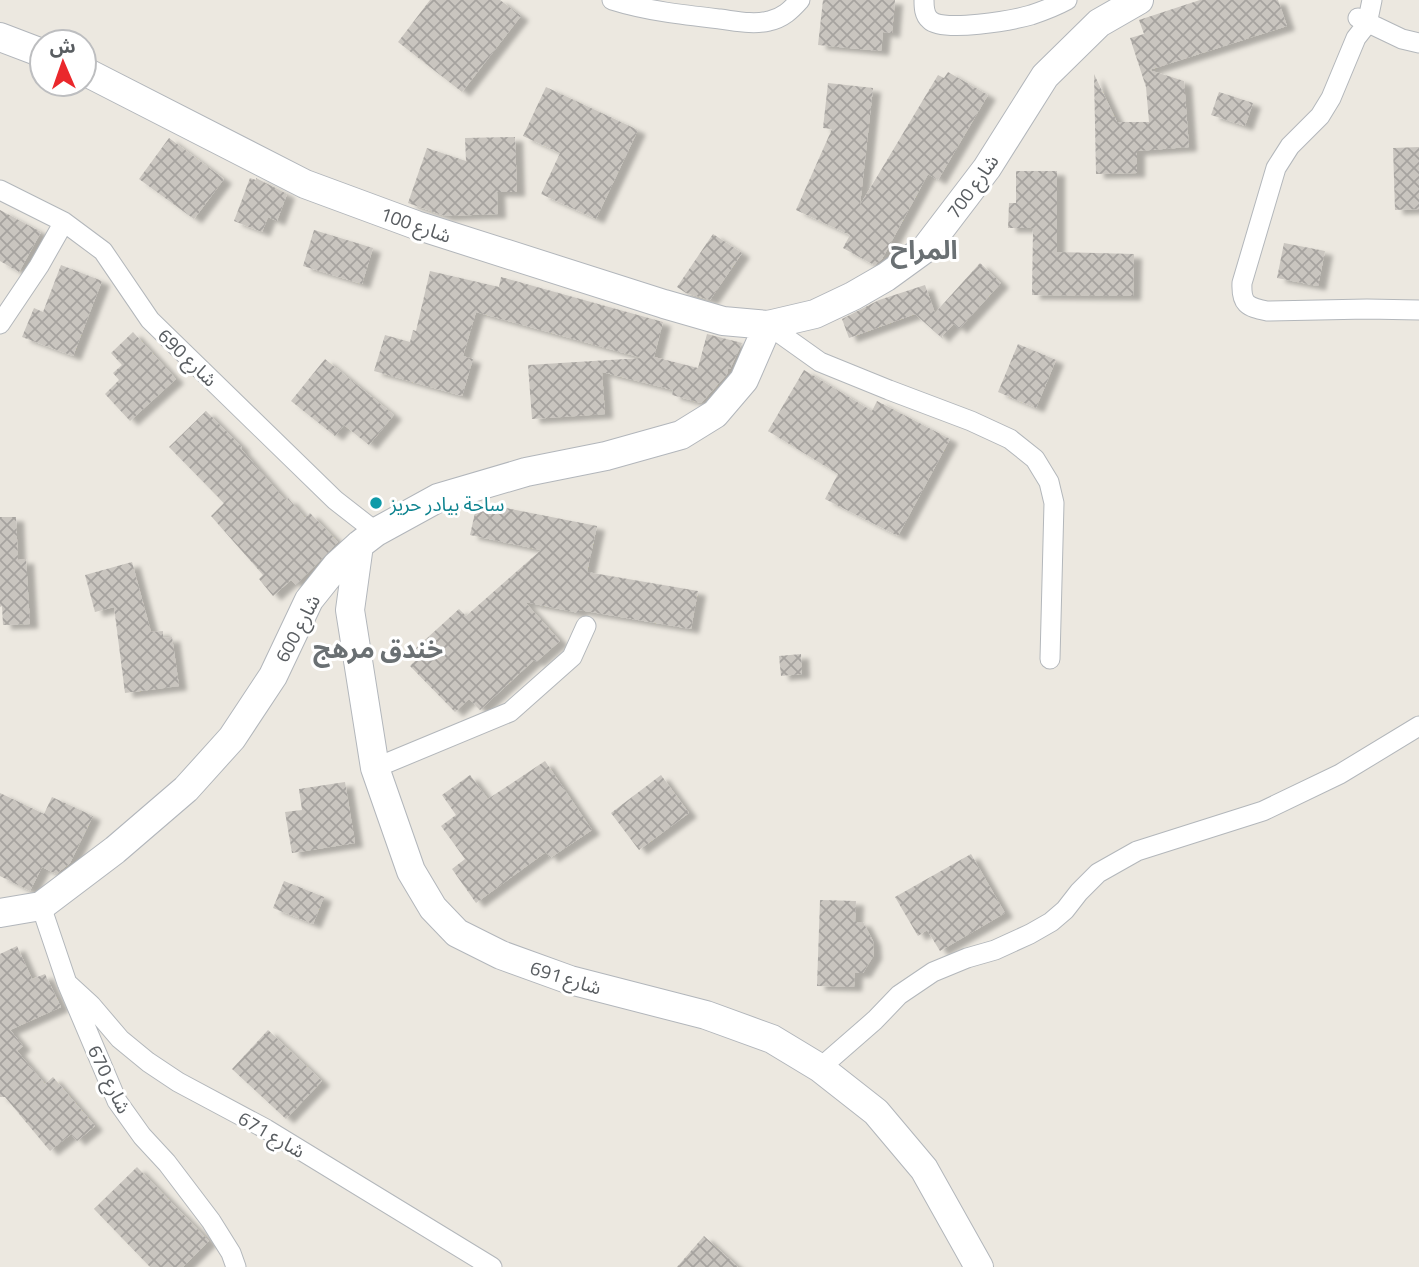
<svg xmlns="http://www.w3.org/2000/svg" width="1419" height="1267" font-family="'Titillium Web','Noto Sans Arabic',sans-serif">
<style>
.building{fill:url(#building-cross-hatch);filter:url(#shadow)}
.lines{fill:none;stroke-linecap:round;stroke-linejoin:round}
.minor-casing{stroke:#b3b7bb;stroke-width:21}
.secondary-casing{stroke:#b2b6bb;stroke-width:30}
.minor{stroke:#fff;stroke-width:19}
.secondary{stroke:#fff;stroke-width:28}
.culture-dot{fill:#0f9aa8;stroke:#fff;stroke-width:2.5}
.labels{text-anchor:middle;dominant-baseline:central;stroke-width:6;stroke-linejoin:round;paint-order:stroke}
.street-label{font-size:19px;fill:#595d61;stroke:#fff}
.culture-label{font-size:19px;fill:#0d838f;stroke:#fff;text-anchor:start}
.district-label{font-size:26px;font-weight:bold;fill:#6a7073;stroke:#fff}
</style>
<defs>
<pattern id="building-cross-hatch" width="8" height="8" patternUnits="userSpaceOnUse" patternTransform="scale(1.75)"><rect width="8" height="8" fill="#c9c5bf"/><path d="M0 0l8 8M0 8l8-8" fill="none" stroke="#a6a39f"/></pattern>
<filter id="shadow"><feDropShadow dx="8" dy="4.5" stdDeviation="2" flood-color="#0004"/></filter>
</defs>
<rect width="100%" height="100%" fill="#ece8e0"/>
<path class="building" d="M 430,0 L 500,0 L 521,16 L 462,92 L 398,42 Z
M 823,0 L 895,0 L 892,33 L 883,32 L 881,51 L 818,45 Z
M 1200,0 L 1278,0 L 1287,26 L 1149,70 L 1184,81 L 1189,147 L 1137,151 L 1137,173 L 1096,174 L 1094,74 L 1117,122 L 1149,122 L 1146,87 L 1130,38 L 1144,34 L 1139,20 Z
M 948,72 L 988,95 L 938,180 L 928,174 L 882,259 L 874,265 L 843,248 L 850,235 L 796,210 L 832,129 L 823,128 L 828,83 L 873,88 L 860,205 L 938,75 L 944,78 Z
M 546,87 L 638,130 L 596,219 L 541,194 L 560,153 L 523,136 Z
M 1219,92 L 1253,103 L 1245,126 L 1211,115 Z
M 515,137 L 517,192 L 497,192 L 498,214 L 445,216 L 408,203 L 427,148 L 466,161 L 465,138 Z
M 169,138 L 224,179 L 194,219 L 139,179 Z
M 1419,147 L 1419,209 L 1395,210 L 1393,148 Z
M 1016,171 L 1057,171 L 1057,252 L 1134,254 L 1133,296 L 1032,295 L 1033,228 L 1008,228 L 1009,203 L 1016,203 Z
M 250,178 L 256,180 L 256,178 L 287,194 L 277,221 L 268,217 L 262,232 L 234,221 Z
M 0,210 L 41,232 L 19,272 L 0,261 Z
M 314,230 L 373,248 L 362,284 L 303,266 Z
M 713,234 L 742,253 L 710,300 L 686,293 L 677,287 Z
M 1284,243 L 1325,251 L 1318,286 L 1277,278 Z
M 980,263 L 1001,283 L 959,329 L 954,324 L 942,336 L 943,339 L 915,314 L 849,338 L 842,319 L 879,300 L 925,285 L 935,313 Z
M 61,265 L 102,281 L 73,356 L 22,337 L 34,308 L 43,312 Z
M 430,271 L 499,287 L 501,277 L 663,322 L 654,357 L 698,368 L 707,334 L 742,343 L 730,369 L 728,369 L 727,374 L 701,403 L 672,395 L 673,390 L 602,372 L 605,414 L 532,419 L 528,365 L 642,358 L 476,312 L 463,356 L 473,359 L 462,396 L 374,371 L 385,335 L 410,342 L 413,330 L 416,331 Z
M 133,332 L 176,379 L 130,421 L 105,394 L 119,380 L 113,373 L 122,365 L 111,353 Z
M 1018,344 L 1056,360 L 1036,408 L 998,392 Z
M 325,359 L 394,415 L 369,445 L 344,425 L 335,436 L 291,401 Z
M 804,370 L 872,411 L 877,401 L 950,439 L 898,536 L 825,499 L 838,474 L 768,431 Z
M 206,411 L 242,447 L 241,449 L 286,501 L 288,498 L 305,518 L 310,513 L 338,542 L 296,585 L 291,580 L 273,596 L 259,579 L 263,575 L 211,516 L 224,503 L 169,447 Z
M 481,503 L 597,526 L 587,572 L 698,591 L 691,629 L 579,610 L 579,613 L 525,602 L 560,641 L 536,662 L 534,660 L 480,710 L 469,699 L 455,712 L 410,666 L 420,656 L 414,650 L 459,609 L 466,616 L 541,550 L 470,535 L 477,504 Z
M 0,517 L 16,517 L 18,560 L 26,559 L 30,624 L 3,625 L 2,606 L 0,607 Z
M 132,562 L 151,632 L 163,631 L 163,638 L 172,637 L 179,686 L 125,693 L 114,607 L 95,612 L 85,575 Z
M 801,654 L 802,674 L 781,676 L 779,656 Z
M 545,761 L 592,830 L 550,858 L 546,852 L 476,903 L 452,869 L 465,859 L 441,826 L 456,815 L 442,795 L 470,775 L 488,799 Z
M 661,775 L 689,813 L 639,850 L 611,813 Z
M 345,782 L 355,843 L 292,853 L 285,812 L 302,810 L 299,789 Z
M 0,793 L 44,814 L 52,797 L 93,816 L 70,863 L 56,874 L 42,867 L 30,891 L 0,876 Z
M 971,854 L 1005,913 L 940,951 L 927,930 L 918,936 L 895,897 Z
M 284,881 L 324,897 L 313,924 L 273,908 Z
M 820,900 L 856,901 L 855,922 L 863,922 L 873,941 L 874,955 L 863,973 L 855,973 L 854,987 L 817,986 Z
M 17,946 L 32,979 L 45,974 L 61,1007 L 10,1030 L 23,1046 L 17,1051 L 45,1084 L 53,1077 L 95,1126 L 77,1141 L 71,1134 L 50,1151 L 5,1097 L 0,1097 L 0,954 Z
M 268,1030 L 322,1081 L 286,1119 L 232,1069 Z
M 137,1167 L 209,1241 L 183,1267 L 150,1267 L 94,1209 Z
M 704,1236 L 738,1267 L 677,1267 Z"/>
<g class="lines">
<defs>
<path id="minor" d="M 612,0 C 647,11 684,15 720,19 C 736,21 753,25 769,21 C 783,18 791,10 800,0
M 924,0 C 924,7 924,15 930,20 C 943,33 1013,20 1031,15 C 1043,11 1056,6 1067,0
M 1372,0 L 1367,24 L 1356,38 L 1331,98 L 1320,116 L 1290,146 L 1276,168 L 1242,283 C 1241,304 1247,307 1267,311 L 1367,309 L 1419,310
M 1358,18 L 1402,39 L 1419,43
M 0,190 L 64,222 L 103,251 L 150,320 L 335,500 L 376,532
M 0,324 L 39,266 L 64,222
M 768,325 L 820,362 L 889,390 L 971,421 L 1010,439 L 1035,459 L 1049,482 L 1054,503 L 1050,659
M 375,768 L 510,712 L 572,657 L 586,626
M 41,906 L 67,983 L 117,1101 L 142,1136 L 167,1163 L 211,1221 L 231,1253 L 236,1267
M 67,983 L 91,1005 L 120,1039 L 148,1062 L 178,1082 L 266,1129 L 492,1267
M 820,1068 L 875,1020 L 899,995 L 933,972 L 967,958 L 995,950 L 1030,934 L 1051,922 L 1065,910 L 1079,892 L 1098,873 L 1137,851 L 1263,811 L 1340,774 L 1419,726"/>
<path id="secondary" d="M 0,37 L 42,53
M 84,71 L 305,184 L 416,225 L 664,304 L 723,321 L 768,325 L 815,314 L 853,296 L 886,277 L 926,248 L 987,168 L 1045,76 L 1099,23 L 1139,0
M 359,545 L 350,610 L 375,768 L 411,871 L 433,908 L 457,933 L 501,955 L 570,980 L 706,1015 L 772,1039 L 820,1068 L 876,1112 L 924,1169 L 979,1267
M 0,913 L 41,906 L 115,850 L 186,789 L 232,738 L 273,676 L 309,600 L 337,565 L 359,545 L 376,532 L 438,498 L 526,472 L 606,456 L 681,435 L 715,414 L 744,380 L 768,325"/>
</defs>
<use href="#minor" class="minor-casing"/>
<use href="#secondary" class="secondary-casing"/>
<use href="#minor" class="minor"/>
<use href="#secondary" class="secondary"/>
</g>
<circle class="culture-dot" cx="376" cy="503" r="7"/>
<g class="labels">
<g class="street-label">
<text transform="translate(972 186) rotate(-54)">شارع 700</text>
<text transform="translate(416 224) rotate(19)">شارع 100</text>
<text transform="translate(188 357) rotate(44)">شارع 690</text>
<text transform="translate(297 628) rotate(-62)">شارع 600</text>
<text transform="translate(566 977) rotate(17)">شارع 691</text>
<text transform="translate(110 1079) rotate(64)">شارع 670</text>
<text transform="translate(272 1134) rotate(30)">شارع 671</text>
</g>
<g class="culture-label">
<text x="390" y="503">ساحة بيادر حريز</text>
</g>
<g class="district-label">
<text x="924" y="249">المراح</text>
<text x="378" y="648">خندق مرهج</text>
</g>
</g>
<g transform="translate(63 63) rotate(358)"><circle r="33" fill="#ffffff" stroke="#bdbec0" stroke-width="2"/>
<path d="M0-5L12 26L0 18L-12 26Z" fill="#ea282c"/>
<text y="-10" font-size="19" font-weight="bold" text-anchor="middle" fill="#595d61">ش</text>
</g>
</svg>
